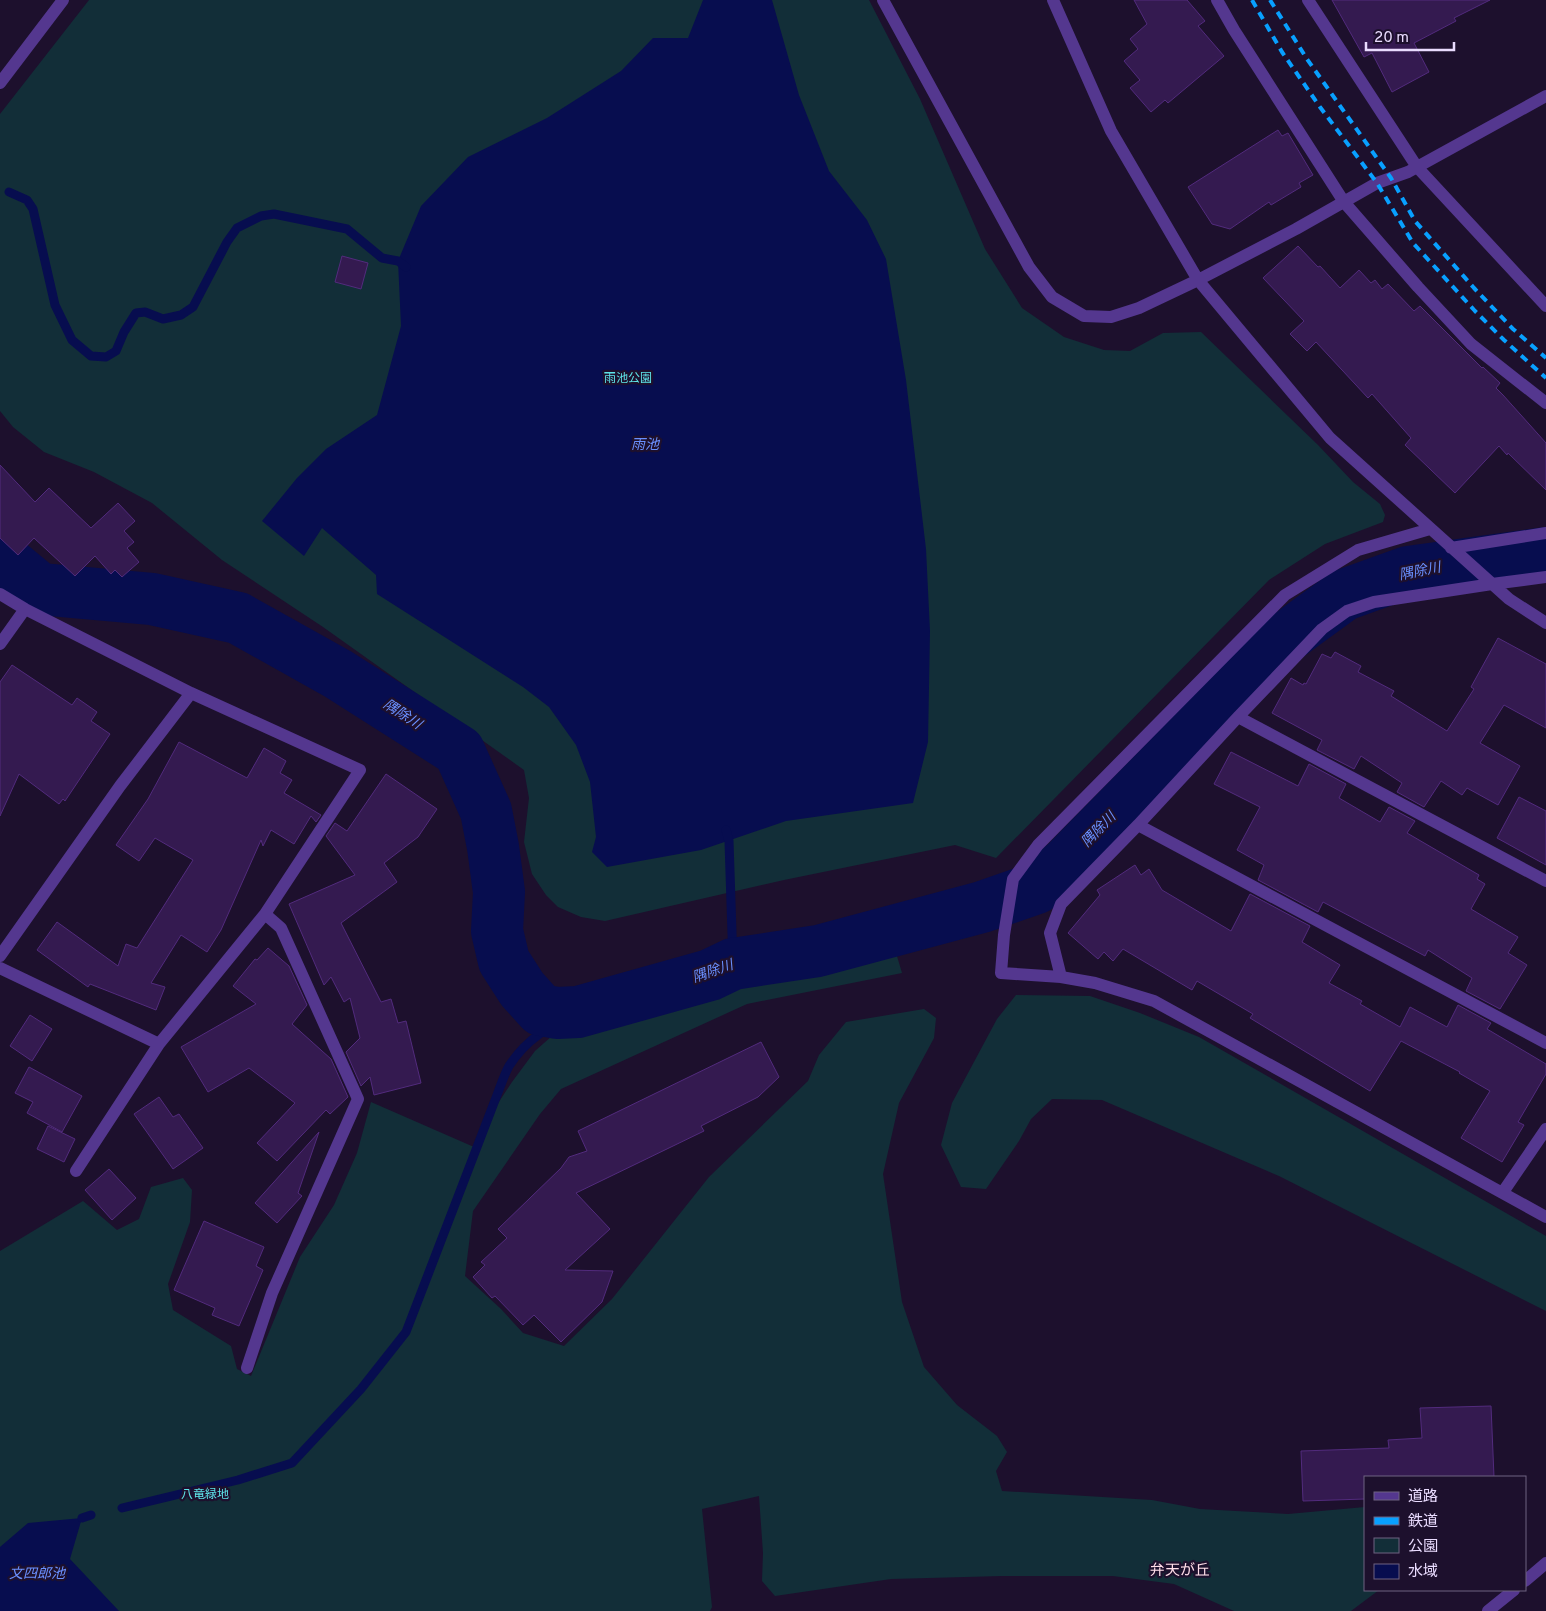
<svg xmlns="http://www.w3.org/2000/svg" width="1546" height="1611" font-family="Overpass,'Noto Sans JP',sans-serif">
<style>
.green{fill:#122e38}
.water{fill:#070d4f}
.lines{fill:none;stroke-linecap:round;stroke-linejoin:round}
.stream{stroke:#070d4f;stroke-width:9}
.river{stroke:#070d4f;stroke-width:52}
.building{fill:#341a50;stroke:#522b7d}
.minor{stroke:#54378f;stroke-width:12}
.rail{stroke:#08a0ff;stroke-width:4;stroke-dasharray:8 6;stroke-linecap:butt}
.labels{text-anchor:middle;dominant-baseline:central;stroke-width:4.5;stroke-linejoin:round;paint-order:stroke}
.park-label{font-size:12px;fill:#5ee4e9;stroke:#1d102d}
.water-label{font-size:14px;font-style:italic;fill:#6a90ff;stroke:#1d102d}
.quarter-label{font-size:15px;fill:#ffdee9;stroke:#1d102d}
</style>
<rect width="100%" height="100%" fill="#1d102d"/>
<path class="green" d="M 89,0 L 869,0 L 920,99 L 985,249 L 1022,308 L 1064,337 L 1104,350 L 1130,351 L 1163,333 L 1201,332 L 1318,445 L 1353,482 L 1380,504 L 1385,515 L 1383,522 L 1325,544 L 1269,580 L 996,858 L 955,845 L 784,880 L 605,921 L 581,917 L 558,907 L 546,895 L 532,874 L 524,842 L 529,798 L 524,770 L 323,627 L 222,560 L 152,503 L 94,472 L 44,452 L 13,427 L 0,411 L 0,114 Z
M 894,946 L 902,973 L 747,1004 L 561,1089 L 540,1114 L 473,1211 L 465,1276 L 501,1309 L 523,1333 L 564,1346 L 612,1299 L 709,1177 L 808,1081 L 819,1055 L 846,1022 L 924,1009 L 936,1018 L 934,1038 L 899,1103 L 883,1174 L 902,1302 L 924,1367 L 957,1405 L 997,1436 L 1007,1452 L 996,1471 L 1002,1491 L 1152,1500 L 1200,1509 L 1288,1514 L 1365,1507 L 1365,1590 L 1379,1590 L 1351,1611 L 1234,1611 L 1174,1584 L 1113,1576 L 1002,1576 L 891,1579 L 775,1596 L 762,1581 L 763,1553 L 759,1496 L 702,1509 L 712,1607 L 710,1611 L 0,1611 L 0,1251 L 83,1201 L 117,1230 L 139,1219 L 151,1187 L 183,1178 L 192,1190 L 190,1222 L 168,1284 L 173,1310 L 231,1346 L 237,1369 L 251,1376 L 300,1257 L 334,1205 L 357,1153 L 371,1102 L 474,1147 L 485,1123 L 512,1082 L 535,1051 L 552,1036 L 663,1005 L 740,970 Z
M 1016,995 L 1090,996 L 1140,1013 L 1199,1037 L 1546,1236 L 1546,1311 L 1279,1176 L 1102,1100 L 1052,1099 L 1031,1119 L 1019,1141 L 986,1189 L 961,1187 L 941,1145 L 952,1103 L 997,1019 Z"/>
<path class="water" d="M 703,0 L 772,0 L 799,95 L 829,171 L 867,220 L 886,259 L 906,380 L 926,549 L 930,631 L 928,742 L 913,803 L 786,821 L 701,850 L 607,867 L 592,852 L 596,837 L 590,782 L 576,745 L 549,707 L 523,687 L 377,594 L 376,575 L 322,528 L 304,556 L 262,521 L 297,478 L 326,449 L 377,415 L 401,326 L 398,261 L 421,206 L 468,157 L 547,118 L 621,71 L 653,38 L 688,38 Z
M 82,1518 L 70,1559 L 119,1611 L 0,1611 L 0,1547 L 28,1523 Z"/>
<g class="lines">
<path class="stream" d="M 9,192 L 27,200 L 33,209 L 55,305 L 72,340 L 91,356 L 106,357 L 116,351 L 124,332 L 136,313 L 145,312 L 163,319 L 181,315 L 193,307 L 227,242 L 237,228 L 261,216 L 274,214 L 347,229 L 382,258 L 398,261 L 406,267
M 726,830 L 729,841 L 733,964
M 122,1508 L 238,1480 L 292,1463 L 361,1389 L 406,1332 L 497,1095 C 501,1085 504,1075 509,1066 C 527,1038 549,1027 578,1012
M 82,1518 L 91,1515"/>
<path class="river" d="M 0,556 L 40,589 L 152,599 L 238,618 L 338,674 L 459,751 L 486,811 L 493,847 L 499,892 L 497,931 L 504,961 L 522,989 L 541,1010 L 557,1013 L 578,1012 L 710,975 L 733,964 L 818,951 L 982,907 L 1037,888 L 1068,861 L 1194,732 L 1270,649 L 1344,595 L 1408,572 L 1546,553"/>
</g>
<path class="building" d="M 1134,0 L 1187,0 L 1205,21 L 1198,26 L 1224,56 L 1168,103 L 1165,100 L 1151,112 L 1130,88 L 1140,80 L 1124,61 L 1138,49 L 1130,39 L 1147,24 Z
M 1332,0 L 1490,0 L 1454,18 L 1456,21 L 1414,43 L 1429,72 L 1392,92 L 1372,53 L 1364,57 Z
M 1278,130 L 1282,136 L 1288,133 L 1313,175 L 1299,183 L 1301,187 L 1271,205 L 1269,202 L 1230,229 L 1212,224 L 1188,187 Z
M 1298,246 L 1318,267 L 1320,266 L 1340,288 L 1359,270 L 1371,283 L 1375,280 L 1382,289 L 1388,284 L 1414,311 L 1420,306 L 1482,368 L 1483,367 L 1500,383 L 1496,388 L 1503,395 L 1546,443 L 1546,490 L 1508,453 L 1507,455 L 1499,446 L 1455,493 L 1405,445 L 1411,438 L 1372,394 L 1368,398 L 1316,342 L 1307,351 L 1290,334 L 1304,321 L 1263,278 Z
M 342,256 L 368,263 L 361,289 L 335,282 Z
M 0,465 L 35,502 L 49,488 L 91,528 L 118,503 L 135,521 L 124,531 L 134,542 L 127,548 L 139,562 L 122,577 L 115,570 L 111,574 L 95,556 L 75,576 L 34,538 L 18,555 L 0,538 Z
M 1498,638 L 1546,664 L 1546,728 L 1504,705 L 1480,743 L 1520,766 L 1498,805 L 1467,788 L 1462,795 L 1441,781 L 1424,807 L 1397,792 L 1402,783 L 1361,756 L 1354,769 L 1317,750 L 1322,740 L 1272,713 L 1291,678 L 1303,685 L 1304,683 L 1306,684 L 1322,654 L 1331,658 L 1335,652 L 1361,666 L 1358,672 L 1394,691 L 1391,696 L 1447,731 L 1474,689 L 1471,687 Z
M 12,665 L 72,705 L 77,698 L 97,712 L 91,721 L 110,734 L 65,801 L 63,799 L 59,804 L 19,774 L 0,816 L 0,682 Z
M 179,742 L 247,778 L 264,748 L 286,761 L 280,773 L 292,780 L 284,793 L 321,815 L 316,822 L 311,816 L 294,844 L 271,830 L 263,846 L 261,840 L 221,930 L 207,952 L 181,935 L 151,983 L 165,987 L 156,1010 L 90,984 L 88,987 L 37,950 L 57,922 L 118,966 L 126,944 L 137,948 L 193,860 L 155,838 L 139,861 L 116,845 L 148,799 Z
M 1231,752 L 1298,786 L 1309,764 L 1346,784 L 1339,798 L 1380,822 L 1389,807 L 1415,821 L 1407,833 L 1479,875 L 1477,879 L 1485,884 L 1471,909 L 1518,937 L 1508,953 L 1527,965 L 1500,1009 L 1466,991 L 1472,978 L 1428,950 L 1425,956 L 1323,902 L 1318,912 L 1258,880 L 1264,865 L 1237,850 L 1260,807 L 1214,784 Z
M 386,774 L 437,809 L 418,837 L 384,863 L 397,882 L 341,923 L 381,1002 L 391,999 L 398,1023 L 406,1021 L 421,1083 L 374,1095 L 370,1077 L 361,1086 L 346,1052 L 360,1038 L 350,998 L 344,1002 L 331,977 L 324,985 L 289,904 L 355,875 L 326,836 L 335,823 L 347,831 Z
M 1519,797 L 1546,811 L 1546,865 L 1497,838 Z
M 1135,865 L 1141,875 L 1149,869 L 1162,890 L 1231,931 L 1250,894 L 1310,926 L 1302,942 L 1340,965 L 1329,983 L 1362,1001 L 1360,1004 L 1400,1027 L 1410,1007 L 1447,1027 L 1458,1005 L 1491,1023 L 1487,1029 L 1546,1064 L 1546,1074 L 1518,1122 L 1524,1125 L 1502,1162 L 1461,1138 L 1490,1091 L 1459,1073 L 1460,1072 L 1401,1041 L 1370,1091 L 1250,1018 L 1253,1014 L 1197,981 L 1192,990 L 1123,949 L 1113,961 L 1104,952 L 1098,959 L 1068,933 L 1100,895 L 1097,890 Z
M 268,948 L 289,966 L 307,1005 L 292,1024 L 331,1059 L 348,1097 L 330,1114 L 326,1110 L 277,1161 L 257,1143 L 295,1103 L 249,1068 L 208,1092 L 181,1047 L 256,1004 L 233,986 L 255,959 L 257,960 Z
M 30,1015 L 52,1029 L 32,1061 L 10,1046 Z
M 761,1042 L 779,1077 L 758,1097 L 701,1126 L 704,1131 L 576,1193 L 610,1229 L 565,1270 L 613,1271 L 602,1302 L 561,1342 L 534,1315 L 523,1325 L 495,1296 L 492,1298 L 473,1277 L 485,1265 L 481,1262 L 507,1238 L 498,1229 L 561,1168 L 569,1157 L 587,1151 L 578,1131 Z
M 29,1067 L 82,1096 L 62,1132 L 27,1113 L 33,1102 L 15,1093 Z
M 159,1097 L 173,1117 L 179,1114 L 203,1148 L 173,1169 L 134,1114 Z
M 48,1126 L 75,1139 L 64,1162 L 37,1149 Z
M 319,1132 L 298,1193 L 302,1196 L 277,1223 L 255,1203 Z
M 109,1169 L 136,1198 L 112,1220 L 85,1190 Z
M 204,1221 L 264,1247 L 256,1266 L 263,1270 L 239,1326 L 212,1315 L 215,1308 L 174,1290 Z
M 1491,1406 L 1494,1477 L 1365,1477 L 1365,1499 L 1303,1501 L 1301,1451 L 1389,1448 L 1388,1440 L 1422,1438 L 1420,1408 Z"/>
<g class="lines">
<path class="minor" d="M 883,0 L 1029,267 L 1052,297 L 1084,316 L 1111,317 L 1139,308 L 1198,280 L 1296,229 L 1377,183 L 1408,172 L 1546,96
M 1053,0 L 1111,131 L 1198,280 L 1330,438 L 1509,599 L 1546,623
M 1217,0 L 1234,30 L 1344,202 L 1418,287 L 1471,344 L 1546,403
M 1308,0 L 1417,167 L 1546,306
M 0,83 L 63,0
M 1430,529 L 1358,550 L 1285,595 L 1038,845 L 1013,879 L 1004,935 L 1001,973 L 1061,977 L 1095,983 L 1154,1001 L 1546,1217
M 1451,548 L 1546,533
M 0,594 L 25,609 L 191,693 L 360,770 L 265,914 L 159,1044 L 76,1171
M 0,644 L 25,609
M 1238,717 L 1546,881
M 1138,825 L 1546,1043
M 0,956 L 120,786 L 191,693
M 0,968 L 159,1044
M 1061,977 L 1050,933 L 1061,904 L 1138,825 L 1238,717 L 1322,629 L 1347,611 L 1374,602 L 1492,584 L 1546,577
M 1503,1192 L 1546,1129
M 247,1368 L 272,1293 L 358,1099 L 281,928 L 265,914
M 1525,1581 L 1546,1563
M 1488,1611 L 1514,1590"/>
<path class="rail" d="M 1252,0 L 1282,52 L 1320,107 L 1377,183 L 1413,243 L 1475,311 L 1504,340 L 1546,378
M 1270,0 L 1307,59 L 1391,178 L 1415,221 L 1474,288 L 1513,329 L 1546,358"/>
</g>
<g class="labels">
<g class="park-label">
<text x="628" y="379">雨池公園</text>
<text x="205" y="1495">八竜緑地</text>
</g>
<g class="water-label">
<text x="645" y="445">雨池</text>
<text transform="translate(1420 572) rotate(-11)">隅除川</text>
<text transform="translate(402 715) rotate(33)">隅除川</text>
<text transform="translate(1099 830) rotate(-46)">隅除川</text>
<text transform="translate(713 972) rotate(-19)">隅除川</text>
<text x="37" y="1574">文四郎池</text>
</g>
<g class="quarter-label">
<text x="1180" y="1571">弁天が丘</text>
</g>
</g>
<rect x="1364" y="1476" width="162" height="115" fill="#1d102d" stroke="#6f6281"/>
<rect x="1374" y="1492" width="25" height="8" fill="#54378f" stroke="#6f6281"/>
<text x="1408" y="1501" font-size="15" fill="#eadcff">道路</text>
<rect x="1374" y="1517" width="25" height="8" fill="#08a0ff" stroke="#6f6281"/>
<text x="1408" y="1526" font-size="15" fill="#eadcff">鉄道</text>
<rect x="1374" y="1538" width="25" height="15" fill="#122e38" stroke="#6f6281"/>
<text x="1408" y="1551" font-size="15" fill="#eadcff">公園</text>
<rect x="1374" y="1564" width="25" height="15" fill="#070d4f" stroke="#6f6281"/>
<text x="1408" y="1576" font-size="15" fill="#eadcff">水域</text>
<path d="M1366 42v8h88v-8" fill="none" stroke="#eadcff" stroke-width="2.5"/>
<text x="1374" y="42" font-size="15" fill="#eadcff" stroke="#1d102d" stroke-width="4" paint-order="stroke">20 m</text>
</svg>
